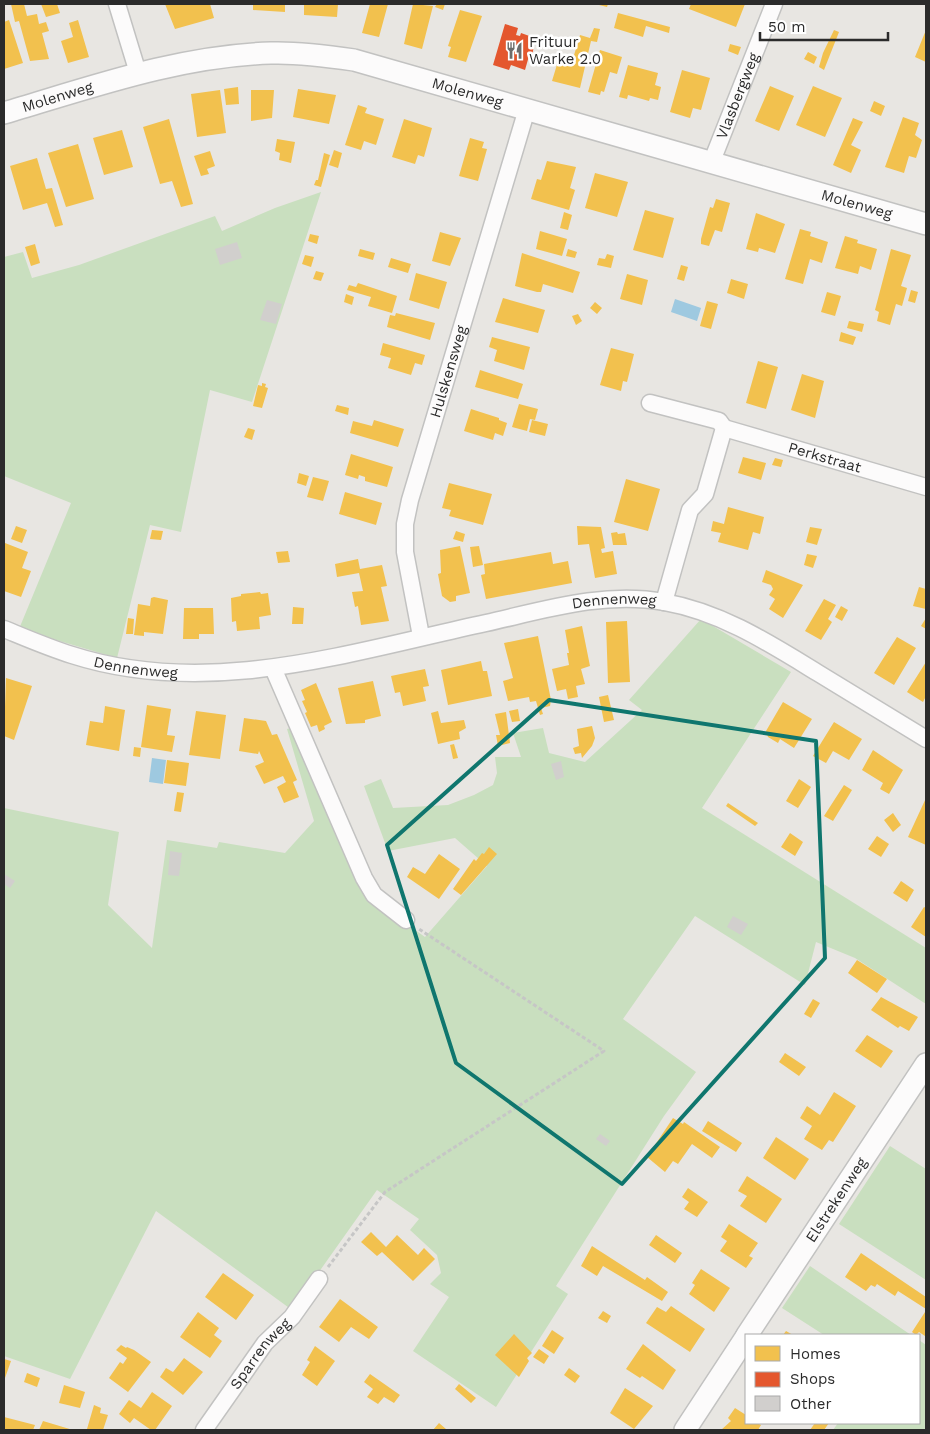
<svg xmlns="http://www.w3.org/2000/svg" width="930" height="1434" font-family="'Work Sans',sans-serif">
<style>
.green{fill:#c9dfbf}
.water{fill:#9ec9e0}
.homes{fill:#f2c14e}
.shops{fill:#e4572e}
.building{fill:#d1cfcd}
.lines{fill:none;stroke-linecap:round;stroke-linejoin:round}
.minor-casing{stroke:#c2c2c1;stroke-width:19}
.tertiary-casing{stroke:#c2c2c1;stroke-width:24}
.path{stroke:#c6c6c6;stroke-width:3;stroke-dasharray:4 2.5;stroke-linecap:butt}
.minor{stroke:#fcfbfb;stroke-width:16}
.tertiary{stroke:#fcfbfb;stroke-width:21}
.marked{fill:none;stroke:#0f766e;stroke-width:4;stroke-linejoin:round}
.labels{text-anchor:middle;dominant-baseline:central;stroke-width:5;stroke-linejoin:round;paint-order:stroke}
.poi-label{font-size:15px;fill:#2b2b2b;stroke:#fff;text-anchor:start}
.street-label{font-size:15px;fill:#2b2b2b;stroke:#fff}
</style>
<rect width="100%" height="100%" fill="#e8e6e2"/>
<path class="green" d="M 321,192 L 252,402 L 210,390 L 181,532 L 150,525 L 117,658 L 19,629 L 71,503 L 4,476 L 4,257 L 23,252 L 32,278 L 79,265 L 215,216 L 222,231 L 275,208 Z
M 701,619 L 791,672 L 702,808 L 926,948 L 926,1004 L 855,958 L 816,942 L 805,985 L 695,916 L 623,1019 L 696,1072 L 664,1116 L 556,1286 L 568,1294 L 496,1407 L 413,1351 L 449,1297 L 430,1284 L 441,1273 L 437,1255 L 410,1230 L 419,1219 L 377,1190 L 292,1310 L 156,1211 L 70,1379 L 4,1356 L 4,808 L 119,832 L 108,905 L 152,948 L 167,840 L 217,848 L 219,842 L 285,853 L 314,821 L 287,729 L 294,727 L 362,878 L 394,915 L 425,937 L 487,866 L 455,838 L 388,851 L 364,786 L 381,779 L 393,808 L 448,805 L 474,795 L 493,785 L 497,773 L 495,757 L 521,757 L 513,733 L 543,728 L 549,753 L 585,762 L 642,710 L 629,700 Z
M 890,1146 L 926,1169 L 926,1280 L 839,1224 Z
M 810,1266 L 911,1335 L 824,1335 L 782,1308 Z
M 919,1340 L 926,1345 L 926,1430 L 833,1430 L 838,1423 L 919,1423 Z"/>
<path class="water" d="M 675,299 L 701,308 L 697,321 L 671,312 Z
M 152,758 L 166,760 L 163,784 L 149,782 Z"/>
<path class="homes" d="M 11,4 L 24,4 L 27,16 L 37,14 L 39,24 L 46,22 L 49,31 L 42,33 L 49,59 L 30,61 L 19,21 L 15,22 Z
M 41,4 L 57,4 L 60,13 L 46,17 Z
M 165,4 L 210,4 L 214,18 L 175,29 Z
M 253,4 L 285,4 L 285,12 L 253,10 Z
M 304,4 L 338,4 L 337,17 L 304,15 Z
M 370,4 L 388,4 L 379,37 L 362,33 Z
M 413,4 L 433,6 L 422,49 L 404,44 Z
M 437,4 L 445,4 L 443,10 L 435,7 Z
M 595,4 L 608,4 L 607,7 Z
M 691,4 L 745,4 L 736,27 L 689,9 Z
M 460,10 L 482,16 L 466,62 L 448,57 L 451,47 L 448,46 Z
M 618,13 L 670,27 L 669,33 L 646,26 L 643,37 L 614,28 Z
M 9,20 L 23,63 L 4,69 L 4,22 Z
M 78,20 L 89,57 L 68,63 L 61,41 L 73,37 L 69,23 Z
M 594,28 L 600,29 L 597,42 L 591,41 L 580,88 L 552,81 L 559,58 L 572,62 L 580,35 L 590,38 Z
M 834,30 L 839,32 L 824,70 L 819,67 L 823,53 Z
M 926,30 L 926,62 L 915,57 Z
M 730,44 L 741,47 L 738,55 L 728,51 Z
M 600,50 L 622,57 L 617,74 L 610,72 L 604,92 L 601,91 L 600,95 L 588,92 Z
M 808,52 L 817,57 L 814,64 L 804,59 Z
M 628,65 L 658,73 L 655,85 L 661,87 L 658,100 L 650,98 L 649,101 L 628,95 L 627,99 L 619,97 Z
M 682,70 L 710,78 L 701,110 L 693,108 L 690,118 L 670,112 Z
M 770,86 L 794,96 L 779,131 L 755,121 Z
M 813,86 L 842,98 L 825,137 L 796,125 Z
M 238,87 L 239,104 L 226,105 L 224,89 Z
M 298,89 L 336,95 L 329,124 L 293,117 Z
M 220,90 L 226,133 L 197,137 L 191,94 Z
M 251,90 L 274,90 L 272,118 L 251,121 Z
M 874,101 L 885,106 L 881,116 L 870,111 Z
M 358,105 L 367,108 L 365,113 L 384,119 L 376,145 L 364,141 L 361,150 L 345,145 Z
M 903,117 L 919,123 L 915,135 L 922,140 L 916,158 L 909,156 L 904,173 L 885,167 Z
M 853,118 L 863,122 L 851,145 L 861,150 L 851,173 L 833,165 Z
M 169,119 L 193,204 L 181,207 L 172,181 L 160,184 L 143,127 Z
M 404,119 L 432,128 L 424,157 L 418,155 L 415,164 L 392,157 Z
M 122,130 L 133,167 L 104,175 L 93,138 Z
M 470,138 L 484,142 L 482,148 L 487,149 L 478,181 L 459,176 Z
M 277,139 L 295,142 L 291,163 L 279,160 L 280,153 L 275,151 Z
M 78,144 L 94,199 L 66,207 L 48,153 Z
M 334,150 L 342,153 L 338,168 L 329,165 Z
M 210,151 L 215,166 L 207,169 L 209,174 L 201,176 L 194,156 Z
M 324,153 L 330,155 L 321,187 L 314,185 L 316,180 L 318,180 Z
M 37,158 L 46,189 L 52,188 L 63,225 L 55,227 L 47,203 L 23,210 L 10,166 Z
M 547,161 L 576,167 L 570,188 L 575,190 L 569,210 L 531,199 L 537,179 L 541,180 Z
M 595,173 L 628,182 L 617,217 L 585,208 Z
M 716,199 L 730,203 L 722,232 L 715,230 L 709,246 L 701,244 L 701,239 L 710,207 L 713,208 Z
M 645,210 L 674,218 L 663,258 L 633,250 Z
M 564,212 L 572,215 L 568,230 L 560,228 Z
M 756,213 L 785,224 L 775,253 L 759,248 L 758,252 L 746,249 Z
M 800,229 L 811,232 L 810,236 L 828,242 L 822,263 L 810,259 L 803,284 L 785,279 Z
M 540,231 L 567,239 L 562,256 L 536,249 Z
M 440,232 L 461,238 L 450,266 L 432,261 Z
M 310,234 L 319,236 L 317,244 L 308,241 Z
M 845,236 L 858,240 L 857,243 L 877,249 L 871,270 L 860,266 L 858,274 L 835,268 Z
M 35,244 L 40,263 L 31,266 L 25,247 Z
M 360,249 L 375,253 L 373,260 L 358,256 Z
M 568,249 L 577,252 L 575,258 L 566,256 Z
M 891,249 L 911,255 L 901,286 L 907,288 L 902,306 L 896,304 L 890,325 L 877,321 L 879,312 L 875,310 Z
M 522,253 L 580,272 L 573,293 L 543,284 L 541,292 L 537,292 L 515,286 Z
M 607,254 L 614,256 L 611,268 L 597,265 L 599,258 L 605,259 Z
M 305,255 L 314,257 L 311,267 L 302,264 Z
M 391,258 L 411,264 L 408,273 L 388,267 Z
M 681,265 L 688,267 L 684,281 L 677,279 Z
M 316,271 L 324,273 L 321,281 L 313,279 Z
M 416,273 L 447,282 L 439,309 L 409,300 Z
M 627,274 L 648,280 L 642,305 L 620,299 Z
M 731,279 L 748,284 L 744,299 L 727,293 Z
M 358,283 L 397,296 L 392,313 L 368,306 L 371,297 L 347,290 L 349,285 L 356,287 Z
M 911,290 L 918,292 L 915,303 L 908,301 Z
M 827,292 L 841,296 L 835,316 L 821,312 Z
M 346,294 L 354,297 L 352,305 L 344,302 Z
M 503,298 L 545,310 L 538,333 L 495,322 Z
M 707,301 L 718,304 L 711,329 L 700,326 Z
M 595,302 L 602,308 L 597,314 L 590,308 Z
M 396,313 L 435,323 L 430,340 L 387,327 L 390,315 L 395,316 Z
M 578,314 L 582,321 L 576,325 L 572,316 Z
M 849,321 L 864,324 L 862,332 L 847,328 Z
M 841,332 L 856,337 L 853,345 L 839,341 Z
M 492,337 L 530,347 L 524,370 L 494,361 L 497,350 L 489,347 Z
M 383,343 L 425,355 L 422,365 L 415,363 L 411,375 L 388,368 L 391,358 L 380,355 Z
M 611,348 L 634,354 L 627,382 L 623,381 L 621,391 L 600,385 Z
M 758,361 L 778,367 L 766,409 L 746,403 Z
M 480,370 L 523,384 L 518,399 L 475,387 Z
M 802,374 L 824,381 L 815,418 L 791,410 Z
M 262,383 L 266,384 L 265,387 L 268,388 L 262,408 L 253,406 L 258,385 L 262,386 Z
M 519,404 L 538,409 L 535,420 L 530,419 L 527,431 L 512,427 Z
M 337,405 L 349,408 L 348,415 L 335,411 Z
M 471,409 L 499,418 L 499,420 L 507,423 L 503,436 L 495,433 L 493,440 L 464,431 Z
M 374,420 L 404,429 L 398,447 L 350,433 L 353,421 L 372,426 Z
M 532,420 L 548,424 L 545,436 L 529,432 Z
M 248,428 L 255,430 L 252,440 L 244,437 Z
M 351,454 L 393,467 L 387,487 L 365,481 L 365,477 L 359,475 L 358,479 L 345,475 Z
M 743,457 L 766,463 L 761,480 L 738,473 Z
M 775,458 L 783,460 L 781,467 L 772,465 Z
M 299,473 L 309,476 L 306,486 L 297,483 Z
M 313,477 L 329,481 L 323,501 L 307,497 Z
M 626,479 L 660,489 L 648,531 L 614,522 Z
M 449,483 L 492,494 L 483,525 L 449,516 L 451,510 L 442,508 Z
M 345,492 L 382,503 L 376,525 L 339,514 Z
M 728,507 L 764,517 L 760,534 L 753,532 L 748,550 L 718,542 L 721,533 L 711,531 L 713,521 L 724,524 Z
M 16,526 L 27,530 L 22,543 L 11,539 Z
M 577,526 L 601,527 L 605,548 L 601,549 L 602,553 L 613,551 L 617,574 L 595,578 L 589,544 L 578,545 Z
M 810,527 L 822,529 L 817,545 L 806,542 Z
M 152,530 L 163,531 L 161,540 L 150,539 Z
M 456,531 L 465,534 L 463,542 L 453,539 Z
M 617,532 L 618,534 L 625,533 L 627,545 L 613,545 L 611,533 Z
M 5,543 L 28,552 L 22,568 L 31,571 L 21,597 L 4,591 Z
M 460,546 L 470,593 L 456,596 L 456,601 L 450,602 L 442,596 L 438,574 L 441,573 L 440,550 Z
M 479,546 L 483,565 L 473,567 L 470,547 Z
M 288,551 L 290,562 L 278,563 L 276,552 Z
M 551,552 L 553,564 L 568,561 L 572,583 L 486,599 L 481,575 L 485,574 L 484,564 Z
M 807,554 L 817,556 L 813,568 L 804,565 Z
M 358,559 L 360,569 L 382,565 L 387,586 L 381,587 L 389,621 L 361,625 L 358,606 L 355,607 L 352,592 L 363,591 L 359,573 L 337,577 L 335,564 Z
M 766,570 L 803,585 L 783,618 L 769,609 L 775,599 L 769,595 L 773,589 L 771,585 L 762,582 Z
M 919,587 L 926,589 L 926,609 L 913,606 Z
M 260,592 L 261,594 L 268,593 L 271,615 L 259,617 L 260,629 L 237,631 L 236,621 L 232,622 L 231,598 L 241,596 L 241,594 Z
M 154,597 L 168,600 L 163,634 L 144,632 L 144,636 L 134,635 L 138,604 L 150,606 L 151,598 Z
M 824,599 L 836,605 L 828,619 L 832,622 L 821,640 L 805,631 Z
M 841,606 L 848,610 L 842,621 L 835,617 Z
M 293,607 L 304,608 L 303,624 L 292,624 Z
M 184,608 L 213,608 L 214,634 L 199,634 L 199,639 L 183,639 Z
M 128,618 L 134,619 L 133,634 L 126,634 Z
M 926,618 L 926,629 L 921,626 Z
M 627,621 L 630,682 L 608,683 L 606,622 Z
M 582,626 L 590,666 L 581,669 L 585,684 L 576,686 L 578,697 L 568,699 L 566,689 L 557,691 L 552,669 L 569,665 L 567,653 L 569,653 L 565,630 Z
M 538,636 L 551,700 L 550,706 L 541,708 L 543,714 L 540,715 L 536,701 L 530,702 L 529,697 L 508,701 L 503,681 L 513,678 L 504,643 Z
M 897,637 L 916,648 L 894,685 L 874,673 Z
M 481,661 L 483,671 L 487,671 L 492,696 L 448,705 L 441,670 Z
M 926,662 L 926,696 L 923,702 L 907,692 Z
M 425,669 L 429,686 L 423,687 L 426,701 L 403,706 L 400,692 L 395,693 L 391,676 Z
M 6,678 L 32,686 L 14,740 L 4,736 Z
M 373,681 L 381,716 L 365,720 L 365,723 L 346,724 L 338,688 Z
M 316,683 L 332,722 L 324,726 L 325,729 L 319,732 L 317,725 L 311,727 L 305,713 L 307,712 L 302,701 L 305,700 L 301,690 Z
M 608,695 L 614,720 L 604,722 L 599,697 Z
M 783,702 L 812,719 L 794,748 L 780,739 L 778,743 L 768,737 L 766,731 Z
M 147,705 L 171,709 L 167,735 L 175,736 L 172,752 L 141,747 Z
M 105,706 L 125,710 L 119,751 L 86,745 L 90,721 L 103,723 Z
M 518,709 L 520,721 L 512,722 L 509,711 Z
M 196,711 L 226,715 L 220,759 L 189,755 Z
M 438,711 L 441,723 L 464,720 L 466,728 L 459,732 L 460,739 L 438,744 L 431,713 Z
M 506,712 L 510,743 L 498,746 L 496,735 L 500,735 L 495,714 Z
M 244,718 L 266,721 L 272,735 L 277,734 L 297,780 L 293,782 L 299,797 L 284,803 L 277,787 L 286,782 L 283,776 L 264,784 L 255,766 L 264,762 L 259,751 L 258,754 L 239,751 Z
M 834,722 L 862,739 L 849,760 L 833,751 L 826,763 L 813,756 Z
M 592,726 L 595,738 L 592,746 L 582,758 L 581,753 L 575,754 L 573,748 L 579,746 L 577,729 Z
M 454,744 L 458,758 L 453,759 L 450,745 Z
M 134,747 L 141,748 L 140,757 L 133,756 Z
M 873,750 L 903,770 L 889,794 L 880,789 L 883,783 L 862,770 Z
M 167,760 L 189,763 L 186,786 L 164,783 Z
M 799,779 L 811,787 L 798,808 L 786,801 Z
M 844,785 L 852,790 L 833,821 L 824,816 Z
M 177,792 L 184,793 L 181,812 L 174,811 Z
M 926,798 L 926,845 L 908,837 Z
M 728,803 L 758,823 L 755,826 L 726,806 Z
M 893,813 L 901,825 L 893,832 L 884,820 Z
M 790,833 L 803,842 L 795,856 L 781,847 Z
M 877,836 L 889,844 L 881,857 L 868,849 Z
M 489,847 L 497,854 L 461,895 L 453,889 L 474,859 L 476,861 L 482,853 L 484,854 Z
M 439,854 L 460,869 L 439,899 L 407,877 L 413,867 L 425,874 Z
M 901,881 L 914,890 L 907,902 L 893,893 Z
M 924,907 L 926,908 L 926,937 L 911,927 Z
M 857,960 L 887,979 L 877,993 L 848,973 Z
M 881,997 L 918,1017 L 909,1031 L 900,1026 L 898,1028 L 871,1010 Z
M 813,999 L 820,1003 L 811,1018 L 804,1014 Z
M 867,1035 L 893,1051 L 881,1068 L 855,1051 Z
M 785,1053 L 806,1067 L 799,1076 L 779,1062 Z
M 834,1092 L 856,1106 L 833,1142 L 829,1140 L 822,1150 L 804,1139 L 812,1126 L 800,1118 L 807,1106 L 820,1115 Z
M 673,1118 L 683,1124 L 684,1122 L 720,1147 L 712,1158 L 692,1144 L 678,1164 L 673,1161 L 665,1172 L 647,1157 Z
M 708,1121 L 742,1143 L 736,1152 L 702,1131 Z
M 776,1137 L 809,1159 L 795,1180 L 763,1158 Z
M 747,1176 L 782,1199 L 766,1223 L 740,1206 L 747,1196 L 738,1191 Z
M 688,1188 L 708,1202 L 697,1217 L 684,1209 L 689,1202 L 682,1197 Z
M 729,1224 L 758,1243 L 749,1256 L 753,1258 L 746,1268 L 720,1251 L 727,1241 L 721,1237 Z
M 371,1232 L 386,1247 L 397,1235 L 418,1255 L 424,1248 L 435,1259 L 413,1281 L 382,1252 L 377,1256 L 361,1242 Z
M 656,1235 L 682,1253 L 675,1263 L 649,1245 Z
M 592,1246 L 645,1280 L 647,1277 L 668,1292 L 662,1301 L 603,1266 L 597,1276 L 581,1266 Z
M 861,1253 L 926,1297 L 926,1309 L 898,1291 L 895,1296 L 877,1284 L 875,1287 L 871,1285 L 866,1291 L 845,1277 Z
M 701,1269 L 730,1288 L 714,1312 L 689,1294 L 695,1285 L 692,1283 Z
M 223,1273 L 254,1295 L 236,1320 L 205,1297 Z
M 340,1299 L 378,1327 L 369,1339 L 351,1327 L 339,1342 L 319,1327 Z
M 671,1306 L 705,1329 L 690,1352 L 646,1323 L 657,1307 L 666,1312 Z
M 603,1311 L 611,1316 L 607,1323 L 598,1318 Z
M 198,1312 L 219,1328 L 214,1335 L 222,1341 L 210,1358 L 180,1337 Z
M 925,1312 L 926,1334 L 925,1336 L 919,1332 L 916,1335 L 912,1332 Z
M 552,1330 L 564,1338 L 554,1354 L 542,1346 Z
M 786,1331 L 793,1335 L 783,1335 Z
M 514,1334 L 532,1353 L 527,1358 L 529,1361 L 519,1377 L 495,1355 Z
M 643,1344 L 676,1370 L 663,1390 L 642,1376 L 640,1378 L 626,1369 Z
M 121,1345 L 126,1348 L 127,1347 L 134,1350 L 151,1362 L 128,1392 L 109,1378 L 120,1362 L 123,1364 L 127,1358 L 116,1350 Z
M 315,1346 L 335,1361 L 317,1386 L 302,1375 L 310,1362 L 307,1360 Z
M 539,1349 L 549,1356 L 544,1364 L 533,1357 Z
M 184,1358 L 203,1372 L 183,1395 L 160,1377 L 166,1368 L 173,1372 Z
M 4,1359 L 11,1361 L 5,1378 L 4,1378 Z
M 569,1368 L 580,1376 L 575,1383 L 564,1375 Z
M 27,1373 L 40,1378 L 37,1387 L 24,1382 Z
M 370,1374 L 400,1395 L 394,1403 L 384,1397 L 378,1404 L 367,1397 L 373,1389 L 364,1382 Z
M 459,1384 L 476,1398 L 471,1403 L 455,1389 Z
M 64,1385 L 85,1392 L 80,1408 L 59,1403 Z
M 625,1388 L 653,1406 L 634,1429 L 610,1413 Z
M 152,1392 L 172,1406 L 155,1430 L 151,1430 L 134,1418 L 130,1423 L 119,1414 L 129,1400 L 141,1408 Z
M 94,1405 L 101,1408 L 100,1413 L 108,1415 L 103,1430 L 87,1429 Z
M 735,1408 L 746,1415 L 746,1423 L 757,1423 L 761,1425 L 758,1430 L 721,1430 L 731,1421 L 728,1418 Z
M 4,1417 L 35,1425 L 33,1430 L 4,1430 Z
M 43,1421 L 73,1430 L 39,1430 Z
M 439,1423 L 446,1429 L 445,1430 L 433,1430 Z
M 815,1423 L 829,1423 L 824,1430 L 810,1430 Z"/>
<path class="shops" d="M 505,24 L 518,28 L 516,35 L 520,36 L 521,33 L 535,38 L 532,57 L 529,56 L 525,70 L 511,65 L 509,70 L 493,65 Z"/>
<path class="building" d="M 237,242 L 242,258 L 220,265 L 215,249 Z
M 267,300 L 282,304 L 276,324 L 260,320 Z
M 561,761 L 564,777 L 556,780 L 551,764 Z
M 170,851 L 182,853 L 179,876 L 168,875 Z
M 4,874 L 15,881 L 10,888 L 4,884 Z
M 733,916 L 748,924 L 741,935 L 727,927 Z
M 600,1134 L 610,1141 L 606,1146 L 596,1139 Z"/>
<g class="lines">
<defs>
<g id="minor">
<path d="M 117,4 L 138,73"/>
<path id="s1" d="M 712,161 L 774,4"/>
<path d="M 650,403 L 719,421 L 724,428 L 705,494 L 690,510 L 664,602"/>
<path id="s2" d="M 724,428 L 926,487"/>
<path id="s3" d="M 4,629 C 26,638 49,648 72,655 C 209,699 351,652 486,623 C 544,610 604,591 664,602 C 721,612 769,643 818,673 C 854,695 890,717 926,739"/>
<path id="s4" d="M 421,636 L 405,552 L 405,524 L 410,500 L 527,109"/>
<path d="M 273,668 L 364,878 L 374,895 L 406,920"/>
<path id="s5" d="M 204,1430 L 265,1343 L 292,1317 L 319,1279"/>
</g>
<g id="tertiary">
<path id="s6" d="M 4,113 C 92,87 178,56 271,53 C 298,52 327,56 354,60 L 926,224"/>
<path id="s7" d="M 747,1335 L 926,1064"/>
<path d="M 685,1430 L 746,1337"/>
</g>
</defs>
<use href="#minor" class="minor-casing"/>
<use href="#tertiary" class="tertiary-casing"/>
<path class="path" d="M 328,1267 L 385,1192 L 604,1051 L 419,929"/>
<use href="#minor" class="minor"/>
<use href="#tertiary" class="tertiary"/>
</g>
<path class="marked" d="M 549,700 L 816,741 L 825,958 L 622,1184 L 456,1063 L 387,845 Z"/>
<defs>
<symbol id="restaurant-bare" viewBox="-9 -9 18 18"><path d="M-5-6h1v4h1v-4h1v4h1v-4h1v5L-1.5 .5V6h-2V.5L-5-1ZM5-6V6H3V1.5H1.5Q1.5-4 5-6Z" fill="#6d6c6b" stroke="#fff" stroke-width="2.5" paint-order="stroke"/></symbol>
</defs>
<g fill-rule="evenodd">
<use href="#restaurant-bare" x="502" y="38" width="25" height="25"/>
</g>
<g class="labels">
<g class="poi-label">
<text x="529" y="42">Frituur<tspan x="529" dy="17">Warke 2.0</tspan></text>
</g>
<g class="street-label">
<text stroke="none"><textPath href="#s6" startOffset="476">Molenweg</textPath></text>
<text stroke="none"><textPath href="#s1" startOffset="70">Vlasbergweg</textPath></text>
<text stroke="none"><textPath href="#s6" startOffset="56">Molenweg</textPath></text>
<text stroke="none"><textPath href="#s6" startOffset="881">Molenweg</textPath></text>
<text stroke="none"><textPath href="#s4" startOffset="272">Hulskensweg</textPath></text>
<text stroke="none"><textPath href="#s2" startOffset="105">Perkstraat</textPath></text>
<text stroke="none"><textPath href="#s3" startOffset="624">Dennenweg</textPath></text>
<text stroke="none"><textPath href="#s3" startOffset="138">Dennenweg</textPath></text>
<text stroke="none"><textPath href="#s7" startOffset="162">Elstrekenweg</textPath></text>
<text stroke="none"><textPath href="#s5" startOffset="95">Sparrenweg</textPath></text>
</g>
</g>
<rect width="930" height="1434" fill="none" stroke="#2b2b2b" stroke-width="10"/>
<rect x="745" y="1334" width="175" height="90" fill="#ffffff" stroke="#aaaaaa"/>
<rect x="755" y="1346" width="25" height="15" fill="#f2c14e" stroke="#aaaaaa"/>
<text x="790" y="1359" font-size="15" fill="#2b2b2b">Homes</text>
<rect x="755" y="1372" width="25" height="15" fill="#e4572e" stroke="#aaaaaa"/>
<text x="790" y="1384" font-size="15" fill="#2b2b2b">Shops</text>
<rect x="755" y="1396" width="25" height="15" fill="#d1cfcd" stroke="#aaaaaa"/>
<text x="790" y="1409" font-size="15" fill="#2b2b2b">Other</text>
<path d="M760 32v8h128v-8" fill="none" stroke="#2b2b2b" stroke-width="2.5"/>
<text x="768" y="32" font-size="15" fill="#2b2b2b" stroke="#ffffff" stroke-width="4" paint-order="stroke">50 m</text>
</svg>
